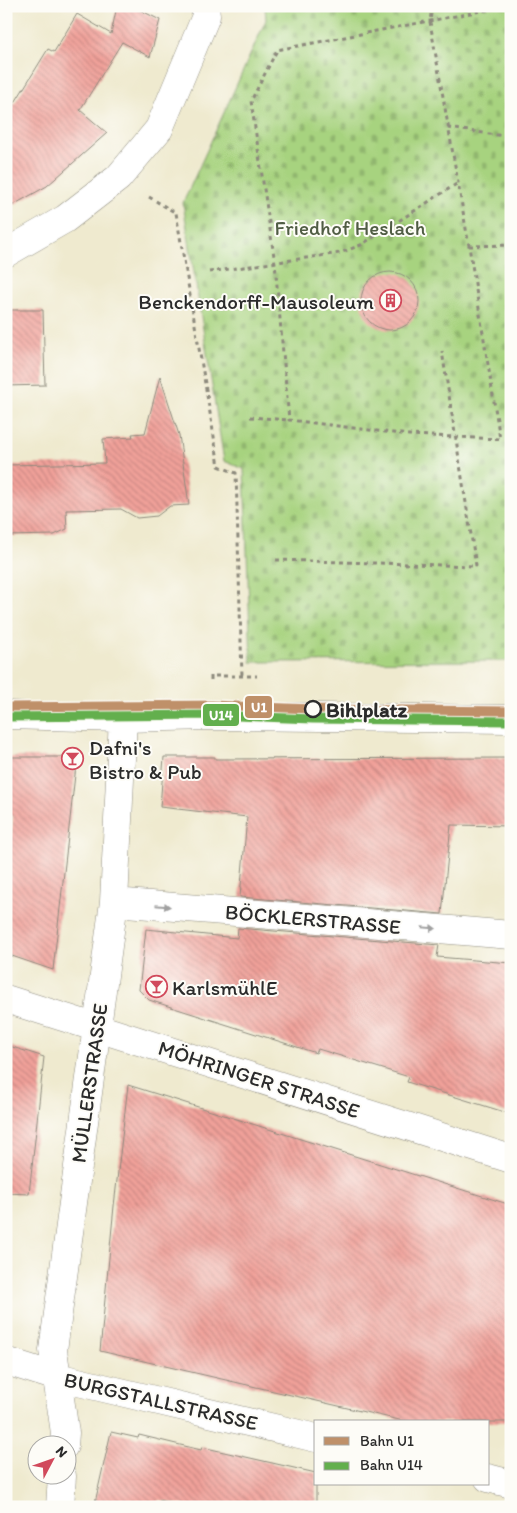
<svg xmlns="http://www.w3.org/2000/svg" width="517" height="1513" font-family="Itim,sans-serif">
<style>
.cemetery{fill:url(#cemetery-stones);stroke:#697f55}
.building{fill:url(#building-back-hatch)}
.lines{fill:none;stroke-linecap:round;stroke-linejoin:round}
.minor-casing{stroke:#8d8a7d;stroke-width:29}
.tertiary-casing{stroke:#8d8a7d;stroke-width:29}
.path{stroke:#8d8a7d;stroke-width:3;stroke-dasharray:4 4;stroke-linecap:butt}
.minor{stroke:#fff;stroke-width:28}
.tertiary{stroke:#fff;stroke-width:28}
.rail-1-casing{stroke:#fdfcf7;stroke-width:12}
.rail-2-casing{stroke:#fdfcf7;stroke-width:12}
.rail-1{stroke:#bf9069;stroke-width:9}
.rail-2{stroke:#63af4d;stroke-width:9}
.oneway{fill:#a0a0a0}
.stop-dot{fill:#fdfcf7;stroke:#2b2b2b;stroke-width:2.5}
.labels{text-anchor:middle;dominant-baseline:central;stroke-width:4;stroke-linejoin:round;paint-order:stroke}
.park-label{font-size:21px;fill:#505d44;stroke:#fdfcf7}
.poi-label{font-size:21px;fill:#2b2b2b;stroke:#fdfcf7;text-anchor:start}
.stop-label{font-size:21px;font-weight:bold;fill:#2b2b2b;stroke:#fdfcf7;text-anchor:start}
.street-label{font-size:21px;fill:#2b2b2b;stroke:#fdfcf7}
.line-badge{stroke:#fdfcf7;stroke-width:2}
.badge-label{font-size:14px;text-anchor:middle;font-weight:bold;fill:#fff}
</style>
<defs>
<pattern id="cemetery-stones" width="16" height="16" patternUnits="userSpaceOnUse" patternTransform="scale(1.25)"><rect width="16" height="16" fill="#a7d37f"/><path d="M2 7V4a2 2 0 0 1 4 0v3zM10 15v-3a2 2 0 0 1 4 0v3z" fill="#90b56e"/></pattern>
<pattern id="building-back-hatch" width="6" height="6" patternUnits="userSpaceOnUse" patternTransform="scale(1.25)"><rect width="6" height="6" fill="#f1a19a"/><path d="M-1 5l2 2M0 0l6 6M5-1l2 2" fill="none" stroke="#c3837e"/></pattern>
</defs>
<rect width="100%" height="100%" fill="#fdfcf7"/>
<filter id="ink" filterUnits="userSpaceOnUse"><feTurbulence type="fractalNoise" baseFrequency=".02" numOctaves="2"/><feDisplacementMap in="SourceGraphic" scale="10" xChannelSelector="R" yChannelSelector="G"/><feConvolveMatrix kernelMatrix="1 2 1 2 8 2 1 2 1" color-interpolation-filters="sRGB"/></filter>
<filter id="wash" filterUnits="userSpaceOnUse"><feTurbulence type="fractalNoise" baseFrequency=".0096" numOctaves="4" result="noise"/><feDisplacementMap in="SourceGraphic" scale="20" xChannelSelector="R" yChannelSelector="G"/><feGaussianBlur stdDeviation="1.12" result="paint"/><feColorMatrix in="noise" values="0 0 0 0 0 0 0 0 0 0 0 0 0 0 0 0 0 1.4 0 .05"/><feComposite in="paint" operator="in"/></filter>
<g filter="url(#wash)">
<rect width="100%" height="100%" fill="#efeacf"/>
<path class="cemetery" d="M 265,6 L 511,6 L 511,661 L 251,662 L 244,469 L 224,461 L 183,203 L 266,20 Z"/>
<g id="blocks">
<path class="building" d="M 117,6 L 132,6 L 160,20 L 150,57 L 122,42 L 80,110 L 107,133 L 47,186 L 6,209 L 6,117 L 48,49 L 54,52 L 77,14 L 111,34 Z
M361 301a29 29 0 1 1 58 0a29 29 0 1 1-58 0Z
M 6,310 L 43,310 L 45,385 L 6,386 Z
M 160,376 L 179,435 L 189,505 L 170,506 L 157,516 L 137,518 L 121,509 L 66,510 L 67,529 L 54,535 L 6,536 L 6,465 L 105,463 L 103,439 L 133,437 L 132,434 L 145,433 Z
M 6,757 L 77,757 L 53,970 L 6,954 L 6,892 L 13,816 L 6,816 Z
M 164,757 L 215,757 L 215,759 L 511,758 L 511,826 L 451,825 L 442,914 L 240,897 L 247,817 L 160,807 Z
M 238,928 L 439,945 L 437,957 L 511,963 L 511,1114 L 407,1082 L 409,1077 L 318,1049 L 316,1053 L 149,1000 L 139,990 L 146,929 L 237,938 Z
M 6,1045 L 44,1057 L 29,1194 L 6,1193 Z
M 128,1085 L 511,1205 L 511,1422 L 408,1422 L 100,1351 L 114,1206 Z
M 111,1432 L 138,1438 L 139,1435 L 201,1450 L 202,1447 L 316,1473 L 316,1507 L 189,1507 L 159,1500 L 158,1507 L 94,1507 Z"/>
</g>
</g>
<g filter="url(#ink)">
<use href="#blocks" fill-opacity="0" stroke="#8d8a7d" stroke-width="1"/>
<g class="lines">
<defs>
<path id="minor" d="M 6,253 L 65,219 L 118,178 L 159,129 L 206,16 L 205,6
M 6,715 L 123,718 L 212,716 L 511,719
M 114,902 L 511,935
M 6,1361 L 57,1377 L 316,1438
M 64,1446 L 65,1433 L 53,1350 L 114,902 L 123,718
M 488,1478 L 511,1484
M 60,1507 L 62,1476"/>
<path id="tertiary" d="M 6,999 L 511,1159"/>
</defs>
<use href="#minor" class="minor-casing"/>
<use href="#tertiary" class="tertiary-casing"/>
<path class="path" d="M 432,6 L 430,22 L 469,246 L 500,439 L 409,435 L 289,420 L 275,263 L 251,101 L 277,50 L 508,6
M 448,128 L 511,137
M 149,197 L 176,213 L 219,466 L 236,473 L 242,676
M 469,246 L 511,245
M 209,272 L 340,253 L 361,245 L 458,183
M 250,417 L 289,420
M 276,560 L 476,566 L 442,351
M 211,680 L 211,676 L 257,676"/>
<use href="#minor" class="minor"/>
<use href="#tertiary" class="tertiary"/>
<defs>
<path id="rail-1" d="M 6,707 L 212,705 L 313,709 L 511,711"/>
<path id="rail-2" d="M 6,717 L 212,715 L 313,719 L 511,721"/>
</defs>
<use href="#rail-1" class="rail-1-casing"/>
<use href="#rail-2" class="rail-2-casing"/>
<use href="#rail-1" class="rail-1"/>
<use href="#rail-2" class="rail-2"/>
</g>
<defs><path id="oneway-solid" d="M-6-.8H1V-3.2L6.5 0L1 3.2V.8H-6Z" transform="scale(1.25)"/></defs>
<g class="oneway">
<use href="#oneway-solid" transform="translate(163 906) rotate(5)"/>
<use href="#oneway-solid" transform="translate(429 928) rotate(5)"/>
</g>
</g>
<defs>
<symbol id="building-ring" viewBox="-11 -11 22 22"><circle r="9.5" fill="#fdfcf7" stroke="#d1495b" stroke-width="1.5"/><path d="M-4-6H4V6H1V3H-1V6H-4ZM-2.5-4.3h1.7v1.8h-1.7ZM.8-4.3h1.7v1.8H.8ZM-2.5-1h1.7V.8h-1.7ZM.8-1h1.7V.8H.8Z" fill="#d1495b"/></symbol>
<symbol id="bar-ring" viewBox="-11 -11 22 22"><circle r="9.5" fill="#fdfcf7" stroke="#d1495b" stroke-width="1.5"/><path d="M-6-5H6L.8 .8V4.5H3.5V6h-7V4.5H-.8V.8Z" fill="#d1495b"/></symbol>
</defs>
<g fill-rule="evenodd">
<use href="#building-ring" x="378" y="288" width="25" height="25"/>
<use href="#bar-ring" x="60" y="746" width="25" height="25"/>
<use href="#bar-ring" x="144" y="974" width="25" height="25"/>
</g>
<circle class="stop-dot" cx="313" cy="709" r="8"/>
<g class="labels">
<g class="park-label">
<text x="350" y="227">Friedhof Heslach</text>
</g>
<g class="poi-label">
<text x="374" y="301" text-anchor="end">Benckendorff-Mausoleum</text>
<text x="89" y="747">Dafni's<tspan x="89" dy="24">Bistro &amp; Pub</tspan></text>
<text x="172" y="987">KarlsmühlE</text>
</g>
<g class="stop-label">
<text x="326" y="709">Bihlplatz</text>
</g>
<g class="street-label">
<text transform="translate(313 919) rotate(5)">BÖCKLERSTRASSE</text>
<text transform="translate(259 1079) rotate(18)">MÖHRINGER STRASSE</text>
<text transform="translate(89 1083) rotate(-82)">MÜLLERSTRASSE</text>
<text transform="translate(161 1401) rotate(13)">BURGSTALLSTRASSE</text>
</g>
</g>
<g class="line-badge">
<rect x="244" y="695" width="29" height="24" rx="5" fill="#bf9069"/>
<rect x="202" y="703" width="38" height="24" rx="5" fill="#63af4d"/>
</g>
<g class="badge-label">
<text x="259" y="712">U1</text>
<text x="221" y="720">U14</text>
</g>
<rect width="517" height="1513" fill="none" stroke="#fdfcf7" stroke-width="25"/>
<rect x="314" y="1420" width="175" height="65" fill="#fdfcf7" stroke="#a9a8a5"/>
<rect x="324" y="1437" width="25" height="8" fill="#bf9069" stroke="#a9a8a5"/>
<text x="360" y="1446" font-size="15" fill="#2b2b2b">Bahn U1</text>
<rect x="324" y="1462" width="25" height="8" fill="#63af4d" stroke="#a9a8a5"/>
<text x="360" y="1470" font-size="15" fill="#2b2b2b">Bahn U14</text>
<g transform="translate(52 1460) rotate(49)"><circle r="24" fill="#fdfcf7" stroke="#a9a8a5"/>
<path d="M0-4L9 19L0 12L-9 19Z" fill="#d1495b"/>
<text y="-8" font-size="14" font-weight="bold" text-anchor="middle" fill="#2b2b2b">N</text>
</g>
</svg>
